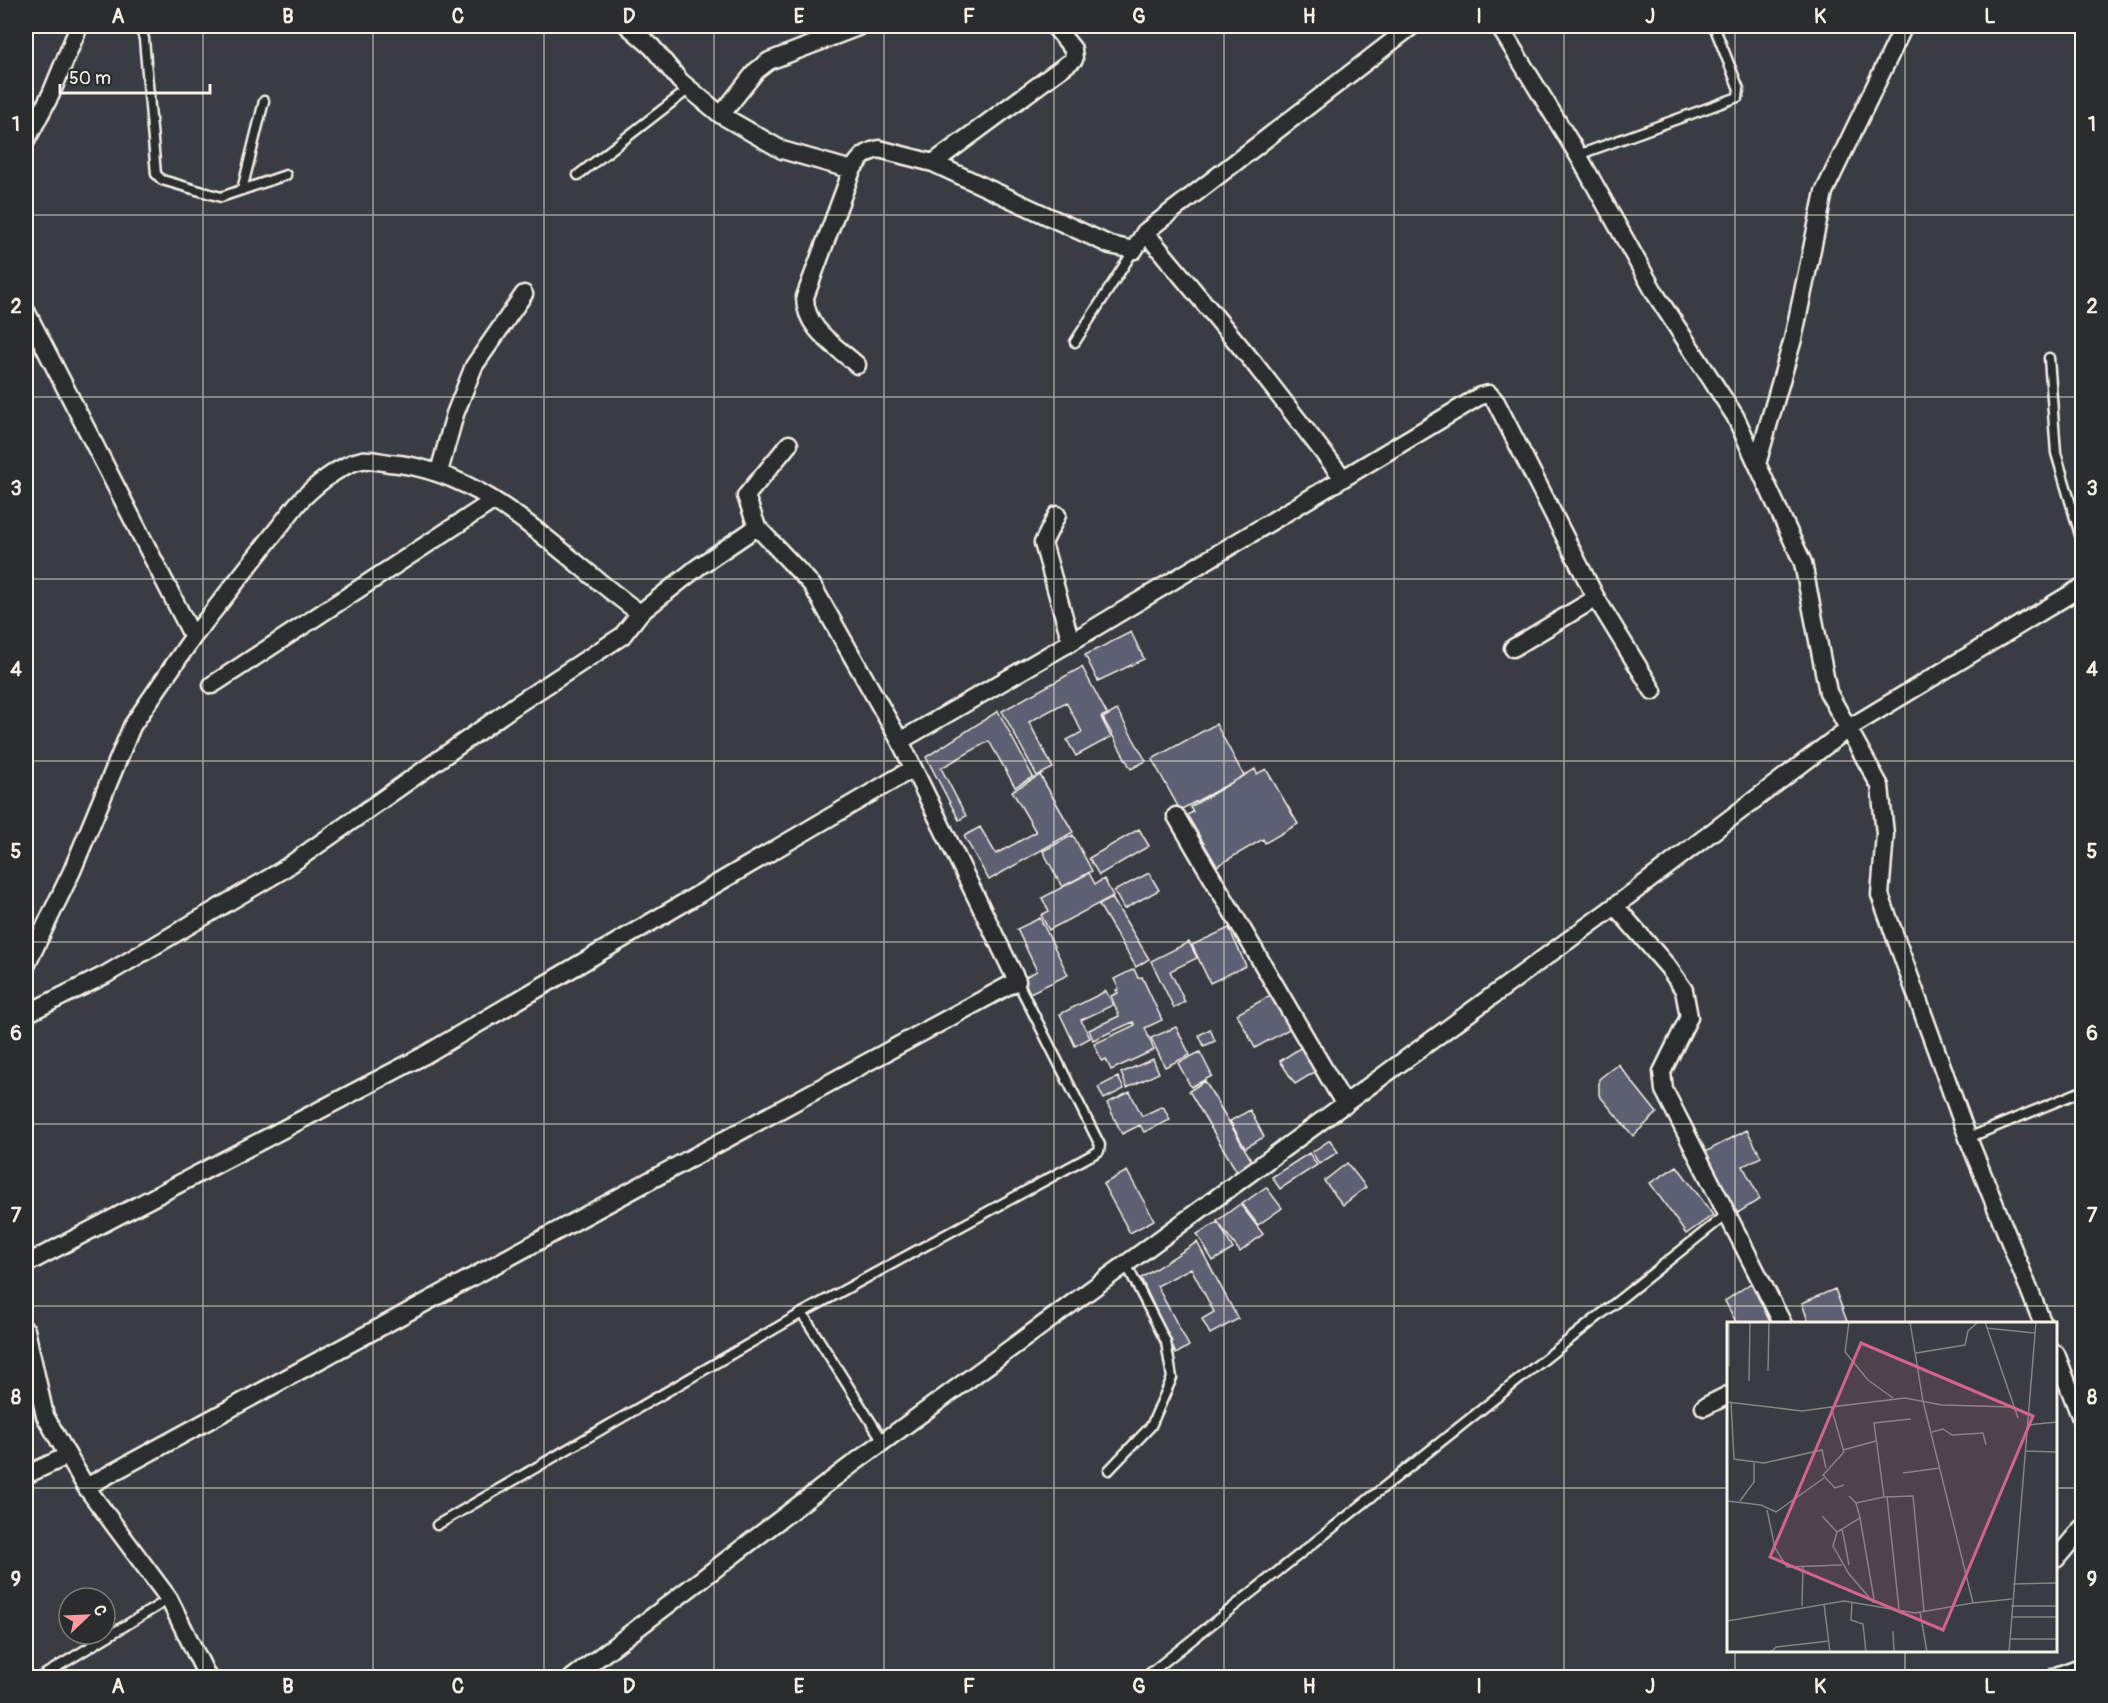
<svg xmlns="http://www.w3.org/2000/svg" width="2108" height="1703" font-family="Pangolin,sans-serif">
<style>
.building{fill:#5d6072;stroke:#f4f1e8;stroke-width:1.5}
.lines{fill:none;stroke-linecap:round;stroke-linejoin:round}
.service-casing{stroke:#f4f1e8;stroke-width:13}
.minor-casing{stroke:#f4f1e8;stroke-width:21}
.tertiary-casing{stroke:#f4f1e8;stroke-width:26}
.service{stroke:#2a2d2e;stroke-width:8}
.minor{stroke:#2a2d2e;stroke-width:16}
.tertiary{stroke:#2a2d2e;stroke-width:21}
.grid{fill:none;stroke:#f4f1e8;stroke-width:1.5;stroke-opacity:0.55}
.inset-road{fill:none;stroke:#848484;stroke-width:1.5}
.view{fill:#d4648c;fill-opacity:0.15;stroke:#d4648c;stroke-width:3}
.inset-edge{fill:none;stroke:#f4f1e8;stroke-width:3}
.neatline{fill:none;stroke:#f4f1e8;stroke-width:2}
.grid-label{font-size:20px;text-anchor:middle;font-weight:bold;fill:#f4f1e8}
</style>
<rect width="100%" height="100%" fill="#393c42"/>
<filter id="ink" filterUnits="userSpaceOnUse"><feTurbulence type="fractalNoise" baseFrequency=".0167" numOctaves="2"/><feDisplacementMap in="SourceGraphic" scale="12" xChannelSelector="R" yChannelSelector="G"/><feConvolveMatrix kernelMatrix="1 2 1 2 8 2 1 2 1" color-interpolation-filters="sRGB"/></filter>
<g filter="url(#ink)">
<path class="building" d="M 1131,632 L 1144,659 L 1098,681 L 1085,655 Z
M 1082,667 L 1107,714 L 1101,717 L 1111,737 L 1076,756 L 1067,740 L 1082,732 L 1066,702 L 1029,722 L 1053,768 L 1037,776 L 1002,711 Z
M 1117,710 L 1146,761 L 1131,769 L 1103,718 Z
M 998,711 L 1033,777 L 1015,787 L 989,741 L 941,768 L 966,816 L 959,820 L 926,757 Z
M 1216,724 L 1244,776 L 1180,810 L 1152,759 Z
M 1255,769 L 1257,774 L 1266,769 L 1298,824 L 1265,843 L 1263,839 L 1217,866 L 1187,815 L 1193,812 L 1190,807 Z
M 1040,775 L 1073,832 L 989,880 L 964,836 L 980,827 L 996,854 L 1036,832 L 1012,791 Z
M 1139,829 L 1149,846 L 1099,875 L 1089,858 Z
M 1073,835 L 1092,871 L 1062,887 L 1043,851 Z
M 1089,873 L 1095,884 L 1104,879 L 1113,896 L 1049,930 L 1041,915 L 1049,911 L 1042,898 Z
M 1149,873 L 1159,890 L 1124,909 L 1114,891 Z
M 1112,898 L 1149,959 L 1136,967 L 1099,905 Z
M 1040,918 L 1068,975 L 1030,993 L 1023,978 L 1037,971 L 1017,929 Z
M 1229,928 L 1246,966 L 1210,983 L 1192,945 Z
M 1189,942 L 1197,958 L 1170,971 L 1185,1002 L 1174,1008 L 1151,961 Z
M 1134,969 L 1138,978 L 1142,977 L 1162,1020 L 1145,1028 L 1154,1050 L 1111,1070 L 1106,1059 L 1102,1061 L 1094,1044 L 1135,1025 L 1133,1022 L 1093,1040 L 1089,1030 L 1119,1016 L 1111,996 L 1118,993 L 1116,990 L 1119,989 L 1114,979 Z
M 1106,991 L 1113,1005 L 1081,1020 L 1090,1038 L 1075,1046 L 1060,1014 Z
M 1273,994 L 1291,1028 L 1255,1048 L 1237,1014 Z
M 1176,1027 L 1190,1055 L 1165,1067 L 1151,1038 Z
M 1210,1029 L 1215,1041 L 1204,1046 L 1199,1035 Z
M 1303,1046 L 1318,1070 L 1295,1084 L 1280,1061 Z
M 1200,1052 L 1212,1076 L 1191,1087 L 1178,1063 Z
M 1153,1059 L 1159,1073 L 1127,1088 L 1121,1073 Z
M 1618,1064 L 1657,1113 L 1633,1136 L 1599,1095 L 1599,1079 Z
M 1118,1077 L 1124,1089 L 1104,1099 L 1098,1087 Z
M 1205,1081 L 1256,1168 L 1240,1177 L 1189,1091 Z
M 1130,1092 L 1142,1116 L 1163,1106 L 1170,1120 L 1144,1132 L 1140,1125 L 1122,1134 L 1107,1103 Z
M 1250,1110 L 1264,1137 L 1245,1148 L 1230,1121 Z
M 1747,1130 L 1761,1157 L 1743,1166 L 1760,1199 L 1736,1214 L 1705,1152 Z
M 1330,1140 L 1338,1152 L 1319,1164 L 1312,1152 Z
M 1309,1153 L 1317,1165 L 1280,1189 L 1272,1177 Z
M 1347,1163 L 1366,1187 L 1343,1205 L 1324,1181 Z
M 1677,1166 L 1713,1215 L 1686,1234 L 1650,1183 Z
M 1127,1171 L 1154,1220 L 1130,1233 L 1103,1184 Z
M 2082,1180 L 2082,1205 L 2075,1183 Z
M 1266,1187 L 1282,1208 L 1258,1225 L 1242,1204 Z
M 1240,1204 L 1263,1234 L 1240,1252 L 1217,1221 Z
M 1218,1222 L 1233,1249 L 1213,1261 L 1197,1234 Z
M 1197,1242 L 1238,1319 L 1210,1334 L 1202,1319 L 1214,1312 L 1191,1268 L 1157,1286 L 1189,1346 L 1176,1354 L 1141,1278 Z
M 1751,1283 L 1771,1324 L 1737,1324 L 1725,1301 Z
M 1835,1289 L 1848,1324 L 1809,1324 L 1802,1303 Z"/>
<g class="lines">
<defs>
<path id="service" d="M 140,26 L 144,39 L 156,174 L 162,180 L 221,197 L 286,175
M 1578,155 L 1738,97 L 1739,89 L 1714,26
M 578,175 L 689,89
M 242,190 L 264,101
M 1075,342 L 1134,250
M 2049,358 L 2056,453 L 2082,542
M 1968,1138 L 2082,1091
M 802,1313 L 883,1441
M 1109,1470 L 1151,1426 L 1172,1378 L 1166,1342 L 1126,1264
M 437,1525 L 802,1313 L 1099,1151 L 1100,1145 L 1017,981
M 39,1678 L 169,1599
M 1144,1678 L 1727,1214"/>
<path id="minor" d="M 628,26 L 652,47 L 680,81 L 721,115 L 782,150 L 852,170
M 1499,26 L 1578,155 L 1656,295 L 1735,416 L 1803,563 L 1828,692 L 1880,786 L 1885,834 L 1880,895 L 1968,1138 L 2043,1324
M 721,115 L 756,71 L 769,61 L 858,27
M 26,141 L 51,94 L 79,26
M 933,163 L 1074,59 L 1073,49 L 1054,26
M 1145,232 L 1253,362 L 1343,478
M 26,311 L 193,637
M 857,365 C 835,345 805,329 805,297 L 852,170 C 860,158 865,152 879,149 L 933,163 L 1110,245 L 1134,250 L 1145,232 L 1412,26
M 1757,464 L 1793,339 L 1824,192 L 1904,26
M 439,472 L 455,414 L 474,366 L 524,294
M 1057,515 L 1043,543 L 1071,642
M 757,527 L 812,585 L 900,741 L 1071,642 L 1480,396 L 1489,394 L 1496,402 L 1596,598 L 1653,691
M 1513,648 L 1596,598
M 212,685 L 493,501
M 1176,816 L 1345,1105
M 1615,906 L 1668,967 L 1684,990 L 1689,1017 L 1662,1072 L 1664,1090 L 1783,1324
M 26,966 L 72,871 L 132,726 L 193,637 L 298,503 C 312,488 340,464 362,460 C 370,459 381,462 389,463 C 489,470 563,559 640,613 L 698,567 L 757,527 L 746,496 L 789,444
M 26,1014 L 105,975 L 281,871 L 516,705 L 622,636 L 640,613
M 26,1264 L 423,1056 L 912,769
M 26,1330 L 45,1416 L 86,1487 L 169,1599 L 208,1678
M 2056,1354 L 2082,1421
M 1704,1407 L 1728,1395
M 26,1475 L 67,1456
M 86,1487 L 1017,981 L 900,741
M 2056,1559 L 2082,1528
M 572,1678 L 850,1466 L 1615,906 L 1849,728 L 2082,587"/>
<path id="tertiary" d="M 2058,1678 L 2082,1669"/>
</defs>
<use href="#service" class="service-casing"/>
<use href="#minor" class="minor-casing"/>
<use href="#tertiary" class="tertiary-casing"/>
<use href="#service" class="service"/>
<use href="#minor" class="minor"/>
<use href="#tertiary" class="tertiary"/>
</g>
</g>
<path class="grid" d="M 203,26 L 203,1678M 373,26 L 373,1678M 544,26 L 544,1678M 714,26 L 714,1678M 884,26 L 884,1678M 1054,26 L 1054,1678M 1224,26 L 1224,1678M 1394,26 L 1394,1678M 1564,26 L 1564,1678M 1735,26 L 1735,1324M 1905,26 L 1905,1324M 26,215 L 2082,215M 26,397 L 2082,397M 26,579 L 2082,579M 26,761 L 2082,761M 26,942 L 2082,942M 26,1124 L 2082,1124M 26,1306 L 2082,1306M 26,1488 L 1728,1488M 2056,1488 L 2082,1488M 1735,1650 L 1735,1678M 1905,1650 L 1905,1678"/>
<g transform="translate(1727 1322)">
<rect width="330" height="330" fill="#393c42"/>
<path class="inset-road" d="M 2,0 L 2,44M 122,0 L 118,30 L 141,58 L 166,76M 258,0 L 291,96M 259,6 L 308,11M 189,31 L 238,23 L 241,9 L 251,0M 41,49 L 42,0M 22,59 L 23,0M 0,80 L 75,89 L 104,85M 4,80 L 7,137 L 37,141 L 95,128 L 99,146M 301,103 L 330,100M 205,110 L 216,107 L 225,113 L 256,111 L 259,123M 116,128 L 149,119M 299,129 L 330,130M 176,151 L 213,146M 117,163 L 108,166 L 96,153 L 117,130 L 104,85 L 178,76 L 215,83 L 285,85M 122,174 L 129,181 L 133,196 L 110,210 L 106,224 L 122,252 L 147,281M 157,175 L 186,174 L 197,289M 160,175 L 172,287M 0,179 L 34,183 L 49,190 L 97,156M 13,179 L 27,160 L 27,141M 129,181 L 157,175 L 147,101 L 184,97M 40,188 L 48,226 L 60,245 L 115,243M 95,194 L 110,210M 133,196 L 147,277M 115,206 L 122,243M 286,262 L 330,261M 125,280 L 124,298 L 136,302 L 139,330M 246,281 L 285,277M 97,282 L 103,330M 75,284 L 76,245M 284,284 L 330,284M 193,290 L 200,330M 284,295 L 330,295M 0,299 L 117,279 L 188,291 L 246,281 L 196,79 L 183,0M 166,309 L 167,330M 283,317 L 330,317M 44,330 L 49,325 L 102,319M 282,330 L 309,0"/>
<path class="view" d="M 134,21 L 306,94 L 216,308 L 43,235 Z"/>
<rect width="330" height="330" class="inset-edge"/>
</g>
<rect width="2108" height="1703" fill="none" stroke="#2a2d2e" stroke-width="66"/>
<g transform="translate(87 1616) rotate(67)"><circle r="28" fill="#2a2d2e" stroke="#7b7b78" stroke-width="1.5"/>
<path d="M0-4.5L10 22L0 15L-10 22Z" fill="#ff9aa2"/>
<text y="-9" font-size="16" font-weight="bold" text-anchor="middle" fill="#f4f1e8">С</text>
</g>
<path d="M60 84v9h150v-9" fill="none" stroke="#f4f1e8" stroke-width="3"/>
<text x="69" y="84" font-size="18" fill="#f4f1e8" stroke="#2a2d2e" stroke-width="4.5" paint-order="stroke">50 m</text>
<rect x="33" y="33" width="2042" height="1637" class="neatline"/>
<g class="grid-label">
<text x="118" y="23">A</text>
<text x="288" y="23">B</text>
<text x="458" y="23">C</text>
<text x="629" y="23">D</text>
<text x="799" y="23">E</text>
<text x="969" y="23">F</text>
<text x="1139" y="23">G</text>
<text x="1309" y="23">H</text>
<text x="1479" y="23">I</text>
<text x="1650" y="23">J</text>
<text x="1820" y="23">K</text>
<text x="1990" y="23">L</text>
<text x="16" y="131">1</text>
<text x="2092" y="131">1</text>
<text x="16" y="313">2</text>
<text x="2092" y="313">2</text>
<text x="16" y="495">3</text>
<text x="2092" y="495">3</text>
<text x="16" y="676">4</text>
<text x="2092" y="676">4</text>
<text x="16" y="858">5</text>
<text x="2092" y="858">5</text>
<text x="16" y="1040">6</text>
<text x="2092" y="1040">6</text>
<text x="16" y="1222">7</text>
<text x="2092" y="1222">7</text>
<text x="16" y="1404">8</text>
<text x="2092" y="1404">8</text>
<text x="16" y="1586">9</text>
<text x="2092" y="1586">9</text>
<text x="118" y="1693">A</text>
<text x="288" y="1693">B</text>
<text x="458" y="1693">C</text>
<text x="629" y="1693">D</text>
<text x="799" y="1693">E</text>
<text x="969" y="1693">F</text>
<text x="1139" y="1693">G</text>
<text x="1309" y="1693">H</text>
<text x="1479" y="1693">I</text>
<text x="1650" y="1693">J</text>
<text x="1820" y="1693">K</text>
<text x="1990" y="1693">L</text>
</g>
</svg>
